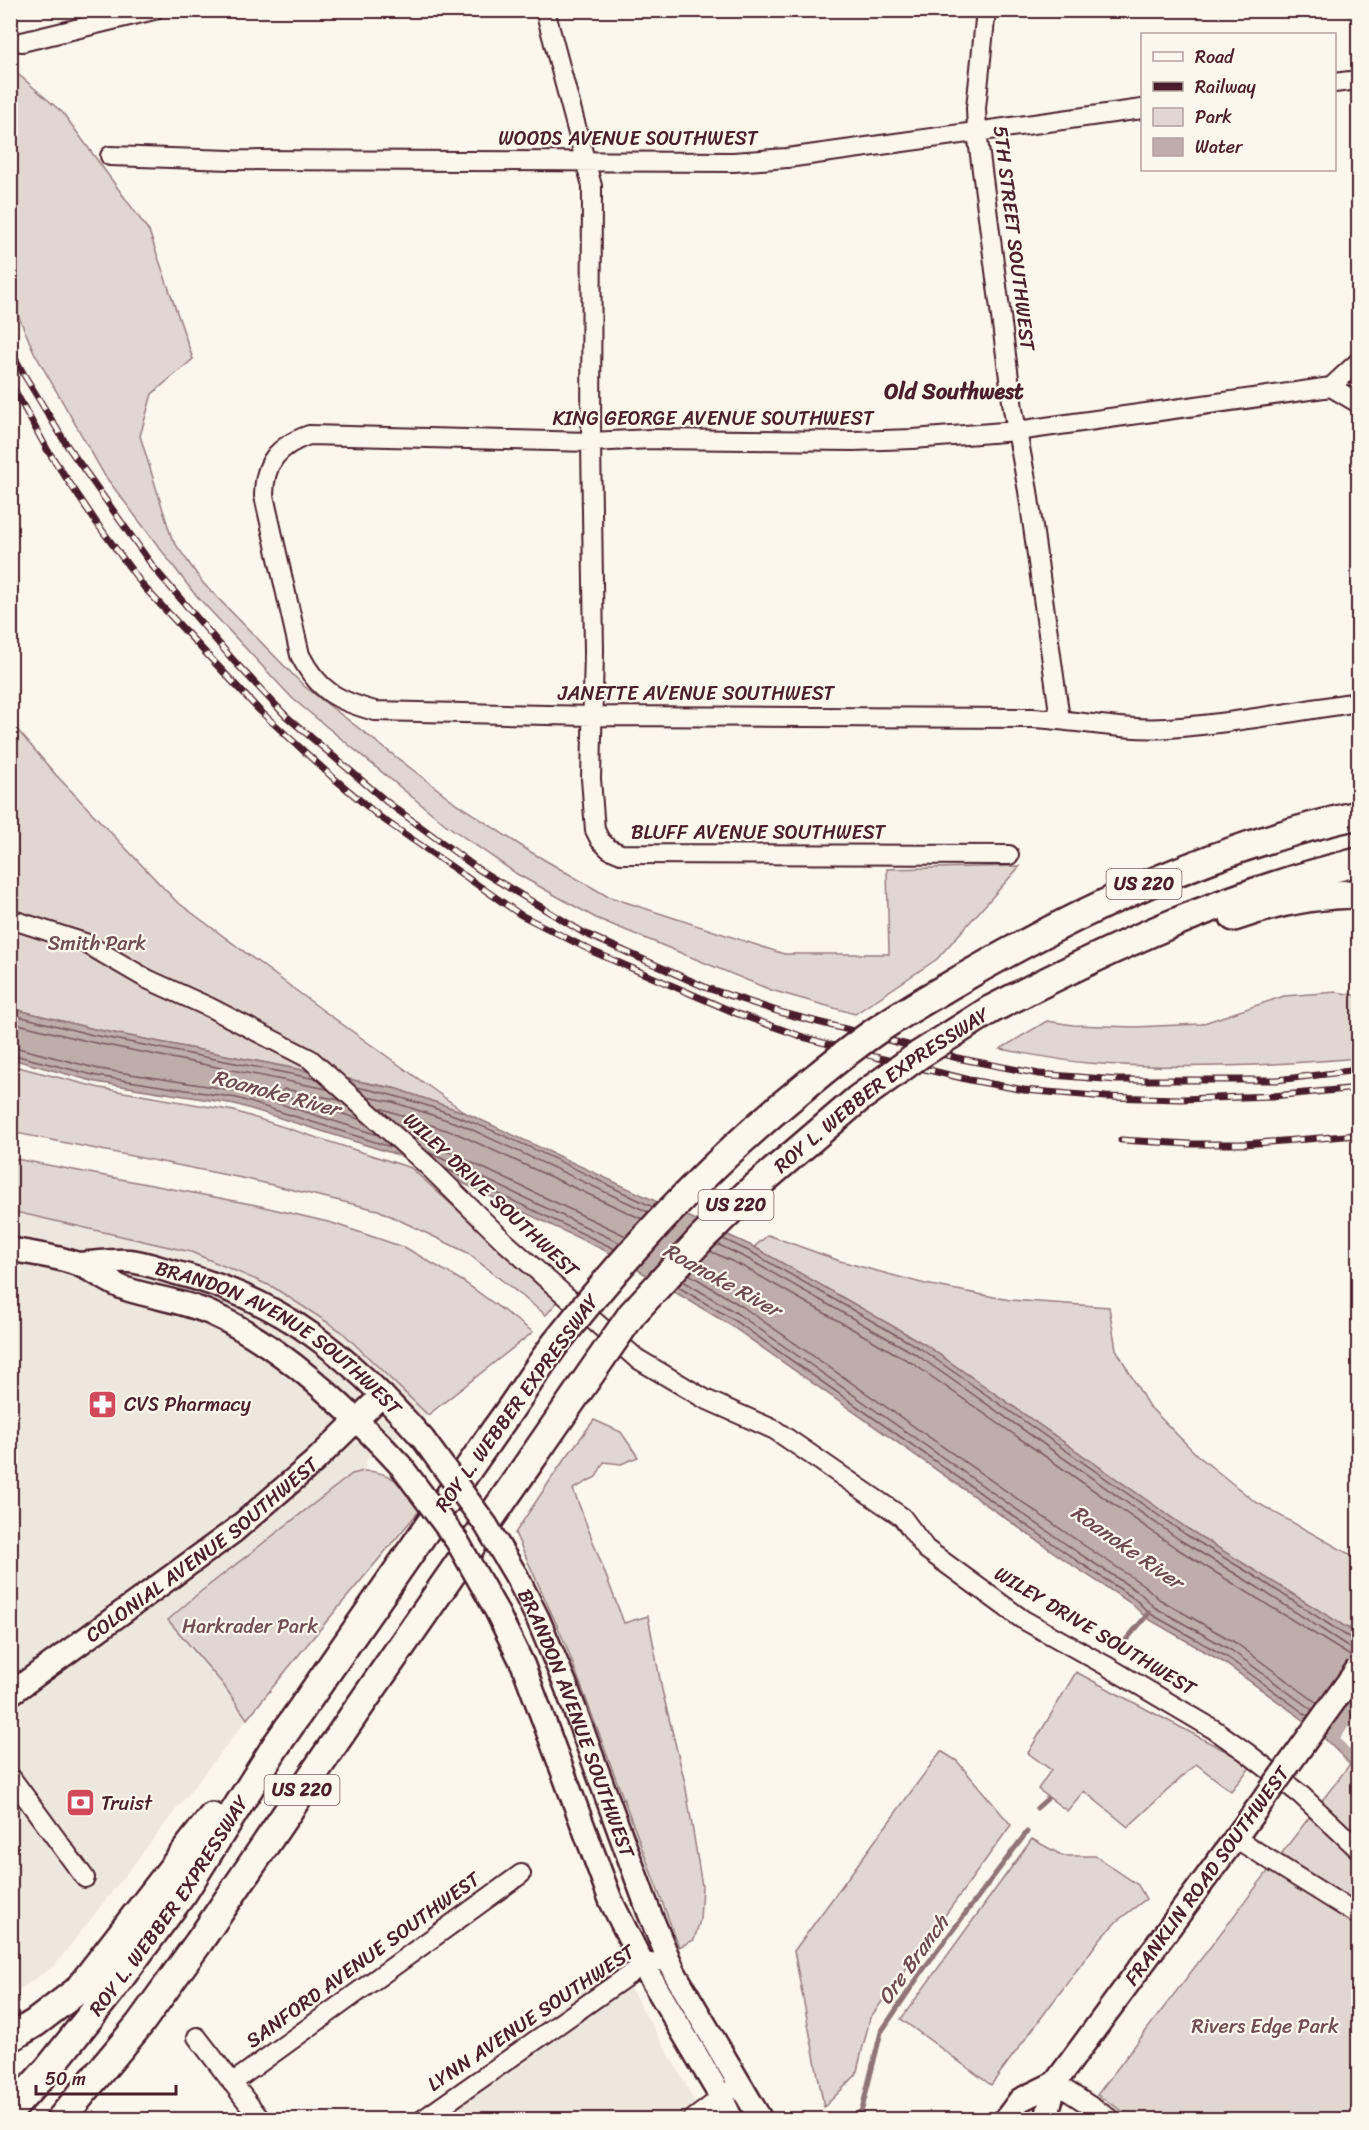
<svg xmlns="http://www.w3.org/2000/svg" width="1369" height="2130" font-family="Sriracha,sans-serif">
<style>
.built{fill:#eee7de}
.green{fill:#e2d7d0;stroke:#967b7e;stroke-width:1.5}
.water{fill:#bfadaa;stroke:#907477;stroke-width:1.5}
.pier{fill:#fbf7ec}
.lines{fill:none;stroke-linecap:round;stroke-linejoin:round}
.shore{stroke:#79585e;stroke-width:1.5}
.stream{stroke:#907477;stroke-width:5}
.minor-casing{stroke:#4a1f2b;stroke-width:22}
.major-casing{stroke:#4a1f2b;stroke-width:27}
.highway-casing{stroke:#4a1f2b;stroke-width:32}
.minor{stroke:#fbf7ec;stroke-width:18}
.major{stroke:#fbf7ec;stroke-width:22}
.highway{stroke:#fbf7ec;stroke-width:27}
.rail-casing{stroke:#4a1f2b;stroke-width:7}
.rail{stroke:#fbf7ec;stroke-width:4.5;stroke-dasharray:14;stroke-linecap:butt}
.major-bridge-casing{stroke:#4a1f2b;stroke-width:27;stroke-linecap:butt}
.highway-bridge-casing{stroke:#4a1f2b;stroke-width:32;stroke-linecap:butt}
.major-bridge{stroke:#fbf7ec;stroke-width:22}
.highway-bridge{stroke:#fbf7ec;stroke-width:27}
.labels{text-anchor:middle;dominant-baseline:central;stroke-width:4.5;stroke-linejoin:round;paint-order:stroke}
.shield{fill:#fbf7ec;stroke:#7f6065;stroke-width:1.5}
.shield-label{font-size:18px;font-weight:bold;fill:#4a1f2b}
.street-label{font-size:20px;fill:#4a1f2b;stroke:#fbf7ec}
.park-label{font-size:20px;fill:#704d54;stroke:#fbf7ec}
.poi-label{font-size:20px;fill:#4a1f2b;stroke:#fbf7ec;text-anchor:start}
.water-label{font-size:21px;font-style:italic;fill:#6d4a51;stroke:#fbf7ec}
.quarter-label{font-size:22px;font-weight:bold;fill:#4a1f2b;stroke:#fbf7ec}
</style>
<rect width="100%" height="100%" fill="#fbf7ec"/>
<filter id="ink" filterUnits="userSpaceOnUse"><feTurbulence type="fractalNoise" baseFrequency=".0167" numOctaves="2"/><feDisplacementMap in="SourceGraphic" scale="12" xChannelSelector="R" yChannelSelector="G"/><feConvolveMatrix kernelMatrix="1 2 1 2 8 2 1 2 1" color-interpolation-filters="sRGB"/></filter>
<g filter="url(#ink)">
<path class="built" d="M 11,1211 L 191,1252 L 273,1287 L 341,1331 L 428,1415 L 368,1458 L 364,1471 L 352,1474 L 199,1593 L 168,1619 L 222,1683 L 247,1719 L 54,1966 L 11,1995 Z
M 617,1965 L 684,2081 L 703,2119 L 408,2120 Z"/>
<path class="green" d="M 11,68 L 63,113 L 149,231 L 193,359 L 152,394 L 140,436 L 172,539 L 203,583 L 304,686 L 457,804 L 529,851 L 607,896 L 784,954 L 889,954 L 887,869 L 1020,866 L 937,959 L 855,1014 L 771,990 L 596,918 L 517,874 L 445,824 L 293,699 L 193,592 L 105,476 L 34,352 L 11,299 Z
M 10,721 L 56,775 L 176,901 L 321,1009 L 466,1113 L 394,1088 L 94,1029 L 11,1008 Z
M 1337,992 L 1358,996 L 1358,1058 C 1268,1066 1178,1070 1087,1063 C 1058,1060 1029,1054 1000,1049 L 1047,1021 L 1073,1025 L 1135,1027 L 1201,1024 L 1284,996 Z
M 10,1065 L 100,1088 L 234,1111 L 411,1168 L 558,1301 L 546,1315 L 466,1252 L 378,1210 L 247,1179 L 11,1132 Z
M 11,1158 L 256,1205 L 332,1223 L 406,1248 L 464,1282 L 533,1332 L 428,1415 L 341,1331 L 273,1287 L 191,1252 L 11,1211 Z
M 768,1235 L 840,1261 L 925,1284 L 1010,1300 L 1109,1307 L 1116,1349 L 1148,1405 L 1197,1455 L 1254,1501 L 1351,1555 L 1358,1564 L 1358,1615 L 1349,1629 L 1188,1529 L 924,1344 L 754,1247 Z
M 594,1420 L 621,1432 L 638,1457 L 621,1464 L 604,1462 L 596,1477 L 573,1489 L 624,1623 L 648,1616 L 662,1690 L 685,1783 L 702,1886 L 700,1920 L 694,1940 L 679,1947 L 565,1643 L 515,1533 L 559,1467 Z
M 364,1471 C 396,1472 403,1486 420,1510 L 306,1646 L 247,1719 L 222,1683 L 168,1620 L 199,1593 L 352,1474 Z
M 1076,1672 L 1252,1765 L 1231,1791 L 1196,1764 L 1128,1827 L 1084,1791 L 1067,1811 L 1038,1789 L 1051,1770 L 1028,1753 Z
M 941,1751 L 957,1761 L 1011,1825 L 870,2018 L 856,2075 L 824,2107 L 794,1951 Z
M 1350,1764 L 1358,1772 L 1358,2119 L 1135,2119 L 1097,2095 Z
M 1032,1839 L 1063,1856 L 1095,1856 L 1138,1885 L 1146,1899 L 1117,1921 L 1100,1939 L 991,2085 L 901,2019 Z"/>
<path class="water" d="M 10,1008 L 94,1029 L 397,1089 L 466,1113 L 754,1247 L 924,1344 L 1188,1529 L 1349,1629 L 1358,1637 L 1358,1772 L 1312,1726 L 1223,1662 L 1145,1617 L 1132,1604 L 1072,1565 L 730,1325 L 608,1252 L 414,1160 L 235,1104 L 96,1082 L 11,1059 Z"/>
<path class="pier" d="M 1358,1713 L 1358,1747 L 1354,1754 L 1340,1739 Z"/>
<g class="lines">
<path class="shore" d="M 10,1014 L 93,1035 L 316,1079
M 10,1022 L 91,1042 L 327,1089
M 10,1046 L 99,1069 L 239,1091 L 378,1135
M 10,1054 L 97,1076 L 237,1098 L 391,1147
M 356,1087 C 461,1107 557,1161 653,1207
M 367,1097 L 393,1102 L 462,1125 L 648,1212
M 340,1100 L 284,1089 L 281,1092 L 283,1095 L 362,1120
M 380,1108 L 458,1134 L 642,1219
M 410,1135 L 424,1140 L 626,1236
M 428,1152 L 620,1243
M 446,1169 L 615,1249
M 723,1239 L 751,1252 L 921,1349 L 1185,1534 L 1261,1580 L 1353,1640 L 1358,1641
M 717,1244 L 748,1259 L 917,1355 L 1180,1540 L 1257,1587 L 1349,1647 L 1358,1649
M 710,1251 L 744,1267 L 912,1363 L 1176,1548 L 1352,1657
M 689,1274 L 743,1307 L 1085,1546 L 1145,1586 L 1159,1599 L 1236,1643 L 1317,1703
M 683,1281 L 738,1314 L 1080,1554 L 1140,1593 L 1154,1607 L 1231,1650 L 1312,1710
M 678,1287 L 734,1320 L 1076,1560 L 1135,1599 L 1149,1613 L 1227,1657 L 1308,1716"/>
<path class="stream" d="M 1125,1641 L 1149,1613
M 1037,1808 L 1047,1799
M 854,2120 L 862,2109 L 881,2032 L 925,1967 L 1027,1832"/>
<defs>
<path id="minor" d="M 545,10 L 592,186 L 591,442 L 594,651 L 591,779 L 595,830 L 600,840 L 609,849 L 621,854 L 1009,855
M 986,10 L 976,108 L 977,132 L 1013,409 L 1028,491 L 1060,719
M 22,42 L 154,10
M 1334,83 L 1358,80
M 110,156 L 231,160 L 733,162 L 787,158 L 1142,109
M 1358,362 L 1331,387 L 1017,431 L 913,439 L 853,441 L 651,439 L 591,442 L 309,435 C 278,446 264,462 264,496 L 300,655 C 318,691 338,701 375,711 L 593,716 L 1032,718 C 1078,720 1122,731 1168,728 C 1230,724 1297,711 1358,702
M 1331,387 L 1358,403
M 10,919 L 85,943 L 147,979 L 211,1008 L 310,1059 L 429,1167 L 506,1243 L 636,1358 L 705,1399 L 775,1430 L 902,1517 L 926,1549 L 1022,1619 L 1105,1665 L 1215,1730 L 1246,1752 L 1301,1795 L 1358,1849
M 10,1776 L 85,1878
M 1235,1838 L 1358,1915
M 197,2037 L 261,2120
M 232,2083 L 521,1874
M 1055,2083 L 1112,2120
M 422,2120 L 643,1965 L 668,1959
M 692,2120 L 731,2090"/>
<g id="major">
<path d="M 10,1249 C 32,1254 57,1256 77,1264 C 94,1270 109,1283 126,1289 C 154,1298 183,1301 210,1313 C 282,1345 348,1409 401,1466"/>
<path id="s1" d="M 78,1264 C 95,1263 112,1260 129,1261 C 143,1262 159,1268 173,1272 C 281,1298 351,1357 423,1439"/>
<path id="s2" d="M 517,1577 L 538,1619 L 566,1686 L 649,1912 L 674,1972 L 761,2120"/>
<path d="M 495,1608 L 523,1665 L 611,1901 L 643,1965 L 721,2097 L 732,2120"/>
<path id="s3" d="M 10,1694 L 234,1531 L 315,1461 L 382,1395"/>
<path d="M 1005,2120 L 1020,2100 L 1055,2083"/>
<path d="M 1046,2120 L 1055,2083 L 1264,1799"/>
</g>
<g id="highway">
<path d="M 1234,917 C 1273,903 1317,894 1358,894"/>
<path d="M 944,989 C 1074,912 1211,848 1358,815"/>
<path d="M 990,1010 C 1108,949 1228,893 1358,862"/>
<path d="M 10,2038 L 35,2023 L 77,1991 L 212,1817"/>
<path id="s4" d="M 10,2111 L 49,2068 L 109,1993 L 183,1893 L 275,1747 L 496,1429"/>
<path d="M 60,2120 L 139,2025 L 199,1942 L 355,1713 L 535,1454"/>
</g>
</defs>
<use href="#minor" class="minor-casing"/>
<use href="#major" class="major-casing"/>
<use href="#highway" class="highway-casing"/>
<use href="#minor" class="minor"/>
<use href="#major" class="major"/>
<use href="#highway" class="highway"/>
<defs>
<path id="rail" d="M 10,349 L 23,373 L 68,447 L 154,568 L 234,661 L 286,716 L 387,802 L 478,869 L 584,933 L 707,988 L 783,1013 L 962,1059 L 1039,1074 L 1117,1080 L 1277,1080 L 1358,1070
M 10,382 L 48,451 L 96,522 L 144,587 L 259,710 L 330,775 L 380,817 L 521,915 L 594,952 L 738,1014 L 806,1038 L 875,1057 L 970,1080 L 1024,1090 L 1106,1097 L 1181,1099 L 1273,1096 L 1358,1088
M 1121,1140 L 1190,1144 L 1244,1144 L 1358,1135"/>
</defs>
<use href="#rail" class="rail-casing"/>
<use href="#rail" class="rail"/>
<defs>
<path id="major-bridge" d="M 423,1439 L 486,1525 L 517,1577
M 401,1466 L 457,1541 L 495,1608
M 1264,1799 L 1358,1668"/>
<g id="highway-bridge">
<path d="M 496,1429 C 517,1401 535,1371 556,1343 C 629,1250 707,1166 799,1091 C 826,1069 853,1046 882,1027 C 902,1014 923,1001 944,989"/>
<path id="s5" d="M 535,1454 L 632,1314 L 701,1239 L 747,1194 L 858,1099 L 919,1055 L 990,1010"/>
</g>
</defs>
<use href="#major-bridge" class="major-bridge-casing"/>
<use href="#highway-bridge" class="highway-bridge-casing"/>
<use href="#major-bridge" class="major-bridge"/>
<use href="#highway-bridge" class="highway-bridge"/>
</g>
</g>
<defs>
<symbol id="pharmacy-square" viewBox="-11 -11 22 22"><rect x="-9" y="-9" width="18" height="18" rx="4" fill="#d1495b" stroke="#fbf7ec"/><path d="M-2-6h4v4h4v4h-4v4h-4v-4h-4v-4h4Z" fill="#fff"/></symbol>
<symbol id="bank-square" viewBox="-11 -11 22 22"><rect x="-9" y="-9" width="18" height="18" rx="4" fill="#d1495b" stroke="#fbf7ec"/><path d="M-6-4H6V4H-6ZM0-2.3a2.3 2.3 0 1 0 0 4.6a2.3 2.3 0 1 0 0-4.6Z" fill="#fff"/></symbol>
</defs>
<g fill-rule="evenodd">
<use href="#pharmacy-square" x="86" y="1388" width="33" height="33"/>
<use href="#bank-square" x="64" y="1786" width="33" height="33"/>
</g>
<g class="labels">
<g class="shield">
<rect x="1106.5" y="869" width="75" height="30" rx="4.5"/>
<rect x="698.5" y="1190" width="75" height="30" rx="4.5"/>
<rect x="264.5" y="1775" width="75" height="30" rx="4.5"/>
</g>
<g class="shield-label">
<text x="1144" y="884">US 220</text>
<text x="736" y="1205">US 220</text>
<text x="302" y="1790">US 220</text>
</g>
<g class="street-label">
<text x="628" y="138">WOODS AVENUE SOUTHWEST</text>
<text transform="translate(1014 238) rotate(83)">5TH STREET SOUTHWEST</text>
<text x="713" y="418">KING GEORGE AVENUE SOUTHWEST</text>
<text x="696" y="693">JANETTE AVENUE SOUTHWEST</text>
<text x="758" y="832">BLUFF AVENUE SOUTHWEST</text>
<text stroke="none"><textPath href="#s5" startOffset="507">ROY L. WEBBER EXPRESSWAY</textPath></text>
<text transform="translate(491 1195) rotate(43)">WILEY DRIVE SOUTHWEST</text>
<text stroke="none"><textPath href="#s1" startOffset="222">BRANDON AVENUE SOUTHWEST</textPath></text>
<text transform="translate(517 1403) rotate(-54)">ROY L. WEBBER EXPRESSWAY</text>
<text stroke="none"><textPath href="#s3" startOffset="240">COLONIAL AVENUE SOUTHWEST</textPath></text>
<text transform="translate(1095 1631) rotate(31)">WILEY DRIVE SOUTHWEST</text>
<text stroke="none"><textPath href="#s2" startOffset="158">BRANDON AVENUE SOUTHWEST</textPath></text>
<text transform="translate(1207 1876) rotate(-54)">FRANKLIN ROAD SOUTHWEST</text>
<text stroke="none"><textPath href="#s4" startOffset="260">ROY L. WEBBER EXPRESSWAY</textPath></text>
<text transform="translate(363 1960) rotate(-36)">SANFORD AVENUE SOUTHWEST</text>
<text transform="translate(531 2018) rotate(-34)">LYNN AVENUE SOUTHWEST</text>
</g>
<g class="park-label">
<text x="97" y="943">Smith Park</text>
<text x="250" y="1626">Harkrader Park</text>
<text x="1265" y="2026">Rivers Edge Park</text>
</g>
<g class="poi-label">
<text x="124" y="1404">CVS Pharmacy</text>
<text x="101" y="1803">Truist</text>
</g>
<g class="water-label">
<text transform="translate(276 1093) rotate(15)">Roanoke River</text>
<text transform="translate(722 1280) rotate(29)">Roanoke River</text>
<text transform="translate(1127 1547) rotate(35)">Roanoke River</text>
<text transform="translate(913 1960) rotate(-54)">Ore Branch</text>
</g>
<g class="quarter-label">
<text x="954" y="391">Old Southwest</text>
</g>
</g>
<rect width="1369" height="2130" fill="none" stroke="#fbf7ec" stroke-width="36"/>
<rect x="18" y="18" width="1333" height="2094" fill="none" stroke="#4a1f2b" stroke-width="2" filter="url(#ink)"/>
<rect x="1141" y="33" width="195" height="138" fill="#fbf7ec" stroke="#b4a19f" stroke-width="1.5"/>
<rect x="1153" y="52" width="30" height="9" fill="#fbf7ec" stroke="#b4a19f" stroke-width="1.5"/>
<text x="1195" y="63" font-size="18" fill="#4a1f2b">Road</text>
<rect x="1153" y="82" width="30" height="9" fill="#4a1f2b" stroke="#b4a19f" stroke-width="1.5"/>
<text x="1195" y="93" font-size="18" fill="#4a1f2b">Railway</text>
<rect x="1153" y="108" width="30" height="18" fill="#e2d7d0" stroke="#b4a19f" stroke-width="1.5"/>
<text x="1195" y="123" font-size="18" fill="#4a1f2b">Park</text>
<rect x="1153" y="138" width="30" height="18" fill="#bfadaa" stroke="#b4a19f" stroke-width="1.5"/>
<text x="1195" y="153" font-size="18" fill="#4a1f2b">Water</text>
<path d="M36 2085v9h140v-9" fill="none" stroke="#4a1f2b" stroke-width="3"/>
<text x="45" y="2085" font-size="18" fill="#4a1f2b" stroke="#fbf7ec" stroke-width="4.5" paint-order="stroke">50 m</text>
</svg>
